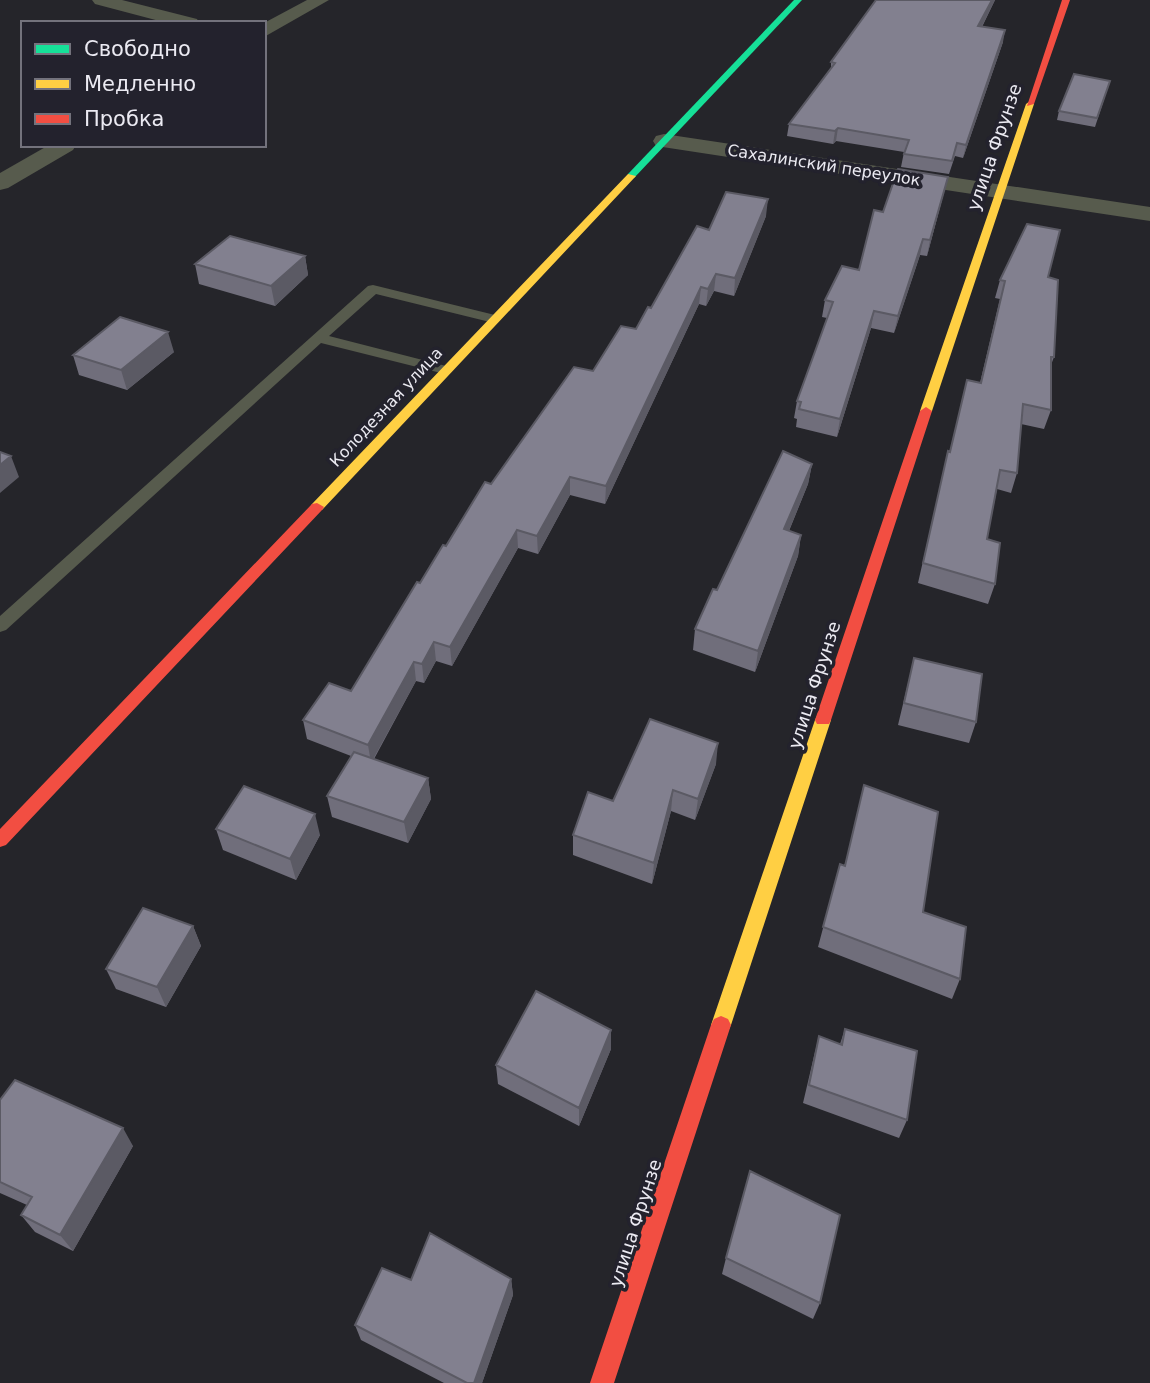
<svg xmlns="http://www.w3.org/2000/svg" width="1150" height="1383" font-family="'DejaVu Sans',sans-serif">
<style>
.lines{fill:none;stroke-linecap:round;stroke-linejoin:round}
.lane{fill:#575b4d;fill-rule:evenodd}
.street{fill:#575b4d;fill-rule:evenodd}
.fast{fill:#16e098;fill-rule:evenodd}
.slow{fill:#ffcf43;fill-rule:evenodd}
.jam{fill:#f24e42;fill-rule:evenodd}
.wall{fill:#706e7b}
.shaded-wall{fill:#5b5a64}
.building{fill:#82808f;stroke:#5b5a64;stroke-width:2}
.labels{text-anchor:middle;dominant-baseline:central;stroke-width:7;stroke-linejoin:round;paint-order:stroke}
.far-street-label{font-size:16px;fill:#ebeaf2;stroke:#23222d}
.street-label{font-size:18px;fill:#ebeaf2;stroke:#23222d}
</style>
<rect width="100%" height="100%" fill="#25252a"/>
<g class="lines">
<path class="lane" d="M 373,285 L 499,316 L 501,319 L 494,323 L 376,294 L 329,336 L 450,367 L 452,370 L 450,373 L 445,374 L 321,343 L 6,630 L 0,632 L 0,616 L 368,286 Z"/>
<path class="street" d="M 92,0 L 122,0 L 197,19 L 199,23 L 167,23 L 95,4 Z
M 307,0 L 329,0 L 264,37 L 264,23 Z
M 664,134 L 1150,207 L 1150,221 L 656,146 L 653,141 L 656,136 Z
M 49,145 L 76,145 L 73,150 L 8,188 L 0,190 L 0,173 Z"/>
<path class="fast" d="M 794,0 L 802,0 L 634,178 L 628,178 L 628,174 Z"/>
<path class="slow" d="M 1030,101 L 1034,104 L 932,411 L 930,414 L 922,414 L 920,411 L 1026,104 Z
M 628,174 L 636,176 L 322,510 L 312,510 L 310,507 L 312,504 Z
M 823,714 L 829,716 L 831,720 L 731,1025 L 728,1031 L 721,1034 L 714,1031 L 711,1025 L 815,720 L 817,716 Z"/>
<path class="jam" d="M 1062,0 L 1070,0 L 1034,104 L 1027,106 Z
M 926,407 L 932,411 L 831,720 L 829,724 L 817,724 L 815,720 L 920,411 Z
M 317,503 L 324,507 L 322,510 L 6,845 L 0,847 L 0,829 L 312,504 Z
M 721,1016 L 728,1019 L 731,1025 L 614,1383 L 590,1383 L 711,1025 L 714,1019 Z"/>
</g>
<path class="wall" d="M 876,0 L 995,0 L 982,27 L 1003,42 L 963,158 L 955,156 L 949,174 L 901,167 L 904,152 L 836,141 L 833,144 L 787,136 L 789,124 L 831,68 L 831,62 Z
M 1110,81 L 1095,127 L 1057,120 L 1059,111 Z
M 944,192 L 927,256 L 920,255 L 894,333 L 871,328 L 837,437 L 796,427 L 797,419 L 794,418 L 797,401 L 827,318 L 822,317 L 825,300 L 859,270 L 883,212 Z
M 766,216 L 734,296 L 714,291 L 706,306 L 699,304 L 605,504 L 570,495 L 538,554 L 518,548 L 452,666 L 436,661 L 424,683 L 416,681 L 374,759 L 428,778 L 431,799 L 408,843 L 332,817 L 327,796 L 351,756 L 307,739 L 303,720 L 351,691 L 420,583 L 491,484 L 593,371 L 636,329 L 709,230 Z
M 305,256 L 308,275 L 275,306 L 199,284 L 195,264 Z
M 1048,277 L 1054,357 L 1051,365 L 1051,410 L 1044,429 L 1021,424 L 1017,473 L 1011,493 L 997,489 L 987,539 L 995,584 L 988,604 L 918,583 L 948,451 L 949,452 L 980,383 L 1000,299 L 995,298 L 1000,280 Z
M 174,352 L 127,390 L 79,375 L 73,355 Z
M 812,464 L 808,484 L 789,531 L 801,535 L 798,556 L 755,672 L 693,650 L 695,629 L 717,590 Z
M 914,658 L 976,722 L 969,743 L 898,725 Z
M 716,764 L 695,820 L 671,811 L 652,884 L 573,855 L 573,835 L 613,801 Z
M 216,829 L 320,835 L 296,880 L 223,850 Z
M 840,864 L 923,912 L 960,979 L 952,999 L 818,947 Z
M 193,926 L 201,946 L 166,1007 L 116,989 L 106,969 Z
M 845,1029 L 907,1120 L 899,1138 L 803,1103 L 814,1056 L 819,1036 L 840,1044 Z
M 611,1030 L 611,1049 L 579,1126 L 498,1084 L 496,1065 Z
M 0,1100 L 133,1146 L 73,1251 L 35,1232 L 21,1215 L 27,1205 L 0,1193 Z
M 726,1258 L 820,1303 L 813,1319 L 722,1274 Z
M 511,1279 L 513,1295 L 482,1383 L 444,1383 L 361,1340 L 355,1325 Z"/>
<path class="shaded-wall" d="M 992,0 L 995,0 L 976,38 L 978,26 Z
M 1005,30 L 1003,42 L 963,158 L 966,145 Z
M 838,128 L 836,141 L 833,144 L 835,131 Z
M 948,177 L 944,192 L 927,256 L 930,240 Z
M 768,199 L 766,216 L 734,296 L 735,278 Z
M 923,239 L 920,255 L 894,333 L 898,316 Z
M 305,256 L 308,275 L 275,306 L 271,286 Z
M 716,274 L 714,291 L 706,306 L 708,289 Z
M 701,287 L 699,304 L 605,504 L 606,486 Z
M 874,311 L 871,328 L 837,437 L 840,419 Z
M 168,332 L 174,352 L 127,390 L 121,370 Z
M 11,456 L 19,477 L 0,493 L 0,465 Z
M 812,464 L 808,484 L 781,550 L 784,529 Z
M 570,477 L 570,495 L 538,554 L 537,536 Z
M 517,530 L 518,548 L 452,666 L 450,647 Z
M 801,535 L 798,556 L 755,672 L 758,651 Z
M 434,642 L 436,661 L 424,683 L 422,664 Z
M 414,662 L 416,681 L 371,763 L 368,745 Z
M 718,743 L 716,764 L 695,820 L 698,799 Z
M 428,778 L 431,799 L 408,843 L 404,822 Z
M 673,790 L 671,811 L 652,884 L 654,863 Z
M 315,814 L 320,835 L 296,880 L 290,859 Z
M 193,926 L 201,946 L 166,1007 L 157,987 Z
M 611,1030 L 611,1049 L 579,1126 L 579,1108 Z
M 123,1128 L 133,1146 L 73,1251 L 60,1235 Z
M 511,1279 L 513,1295 L 482,1383 L 474,1383 Z"/>
<path class="building" d="M 876,0 L 992,0 L 978,26 L 1005,30 L 966,145 L 957,143 L 952,161 L 904,154 L 909,140 L 838,128 L 835,131 L 789,124 L 835,63 L 831,62 Z
M 1074,74 L 1110,81 L 1097,118 L 1059,111 Z
M 898,169 L 948,177 L 930,240 L 923,239 L 898,316 L 874,311 L 840,419 L 799,409 L 801,402 L 797,401 L 833,302 L 825,300 L 842,266 L 859,270 L 874,210 L 883,212 Z
M 726,192 L 768,199 L 735,278 L 716,274 L 708,289 L 701,287 L 606,486 L 570,477 L 537,536 L 517,530 L 450,647 L 434,642 L 422,664 L 414,662 L 368,745 L 303,720 L 329,683 L 351,691 L 417,582 L 420,583 L 443,545 L 446,546 L 485,482 L 491,484 L 574,367 L 593,371 L 621,326 L 636,329 L 648,307 L 651,308 L 697,226 L 709,230 Z
M 1027,224 L 1060,230 L 1048,277 L 1058,280 L 1054,357 L 1051,357 L 1051,410 L 1023,404 L 1017,473 L 1000,470 L 987,539 L 1000,543 L 995,584 L 923,563 L 948,451 L 950,452 L 967,380 L 981,383 L 1005,281 L 1000,280 Z
M 230,236 L 305,256 L 271,286 L 195,264 Z
M 120,317 L 168,332 L 121,370 L 73,355 Z
M 783,451 L 812,464 L 784,529 L 801,535 L 758,651 L 695,629 L 713,589 L 717,590 Z
M 0,452 L 11,456 L 0,465 Z
M 914,658 L 982,674 L 976,722 L 904,703 Z
M 650,719 L 718,743 L 698,799 L 673,790 L 654,863 L 573,835 L 588,792 L 613,801 Z
M 354,752 L 428,778 L 404,822 L 327,796 Z
M 864,785 L 938,812 L 923,912 L 966,927 L 960,979 L 823,927 L 840,864 L 845,866 Z
M 244,786 L 315,814 L 290,859 L 216,829 Z
M 143,908 L 193,926 L 157,987 L 106,969 Z
M 536,991 L 611,1030 L 579,1108 L 496,1065 Z
M 845,1029 L 917,1051 L 907,1120 L 809,1085 L 819,1036 L 842,1045 Z
M 15,1080 L 123,1128 L 60,1235 L 21,1215 L 32,1197 L 0,1182 L 0,1100 Z
M 750,1171 L 840,1215 L 820,1303 L 726,1258 Z
M 430,1233 L 511,1279 L 474,1383 L 467,1383 L 355,1325 L 382,1268 L 411,1280 Z"/>
<g class="labels">
<g class="far-street-label">
<text transform="translate(824 165) rotate(9)">Сахалинский переулок</text>
<text transform="translate(386 407) rotate(-47)">Колодезная улица</text>
</g>
<g class="street-label">
<text transform="translate(994 147) rotate(-71)">улица Фрунзе</text>
<text transform="translate(814 685) rotate(-72)">улица Фрунзе</text>
<text transform="translate(635 1223) rotate(-72)">улица Фрунзе</text>
</g>
</g>
<rect x="21" y="21" width="245" height="126" fill="#23222d" stroke="#73727c" stroke-width="2"/>
<rect x="35" y="44" width="35" height="10" fill="#16e098" stroke="#73727c" stroke-width="2"/>
<text x="84" y="56" font-size="21" fill="#ebeaf2">Свободно</text>
<rect x="35" y="79" width="35" height="10" fill="#ffcf43" stroke="#73727c" stroke-width="2"/>
<text x="84" y="91" font-size="21" fill="#ebeaf2">Медленно</text>
<rect x="35" y="114" width="35" height="10" fill="#f24e42" stroke="#73727c" stroke-width="2"/>
<text x="84" y="126" font-size="21" fill="#ebeaf2">Пробка</text>
</svg>
